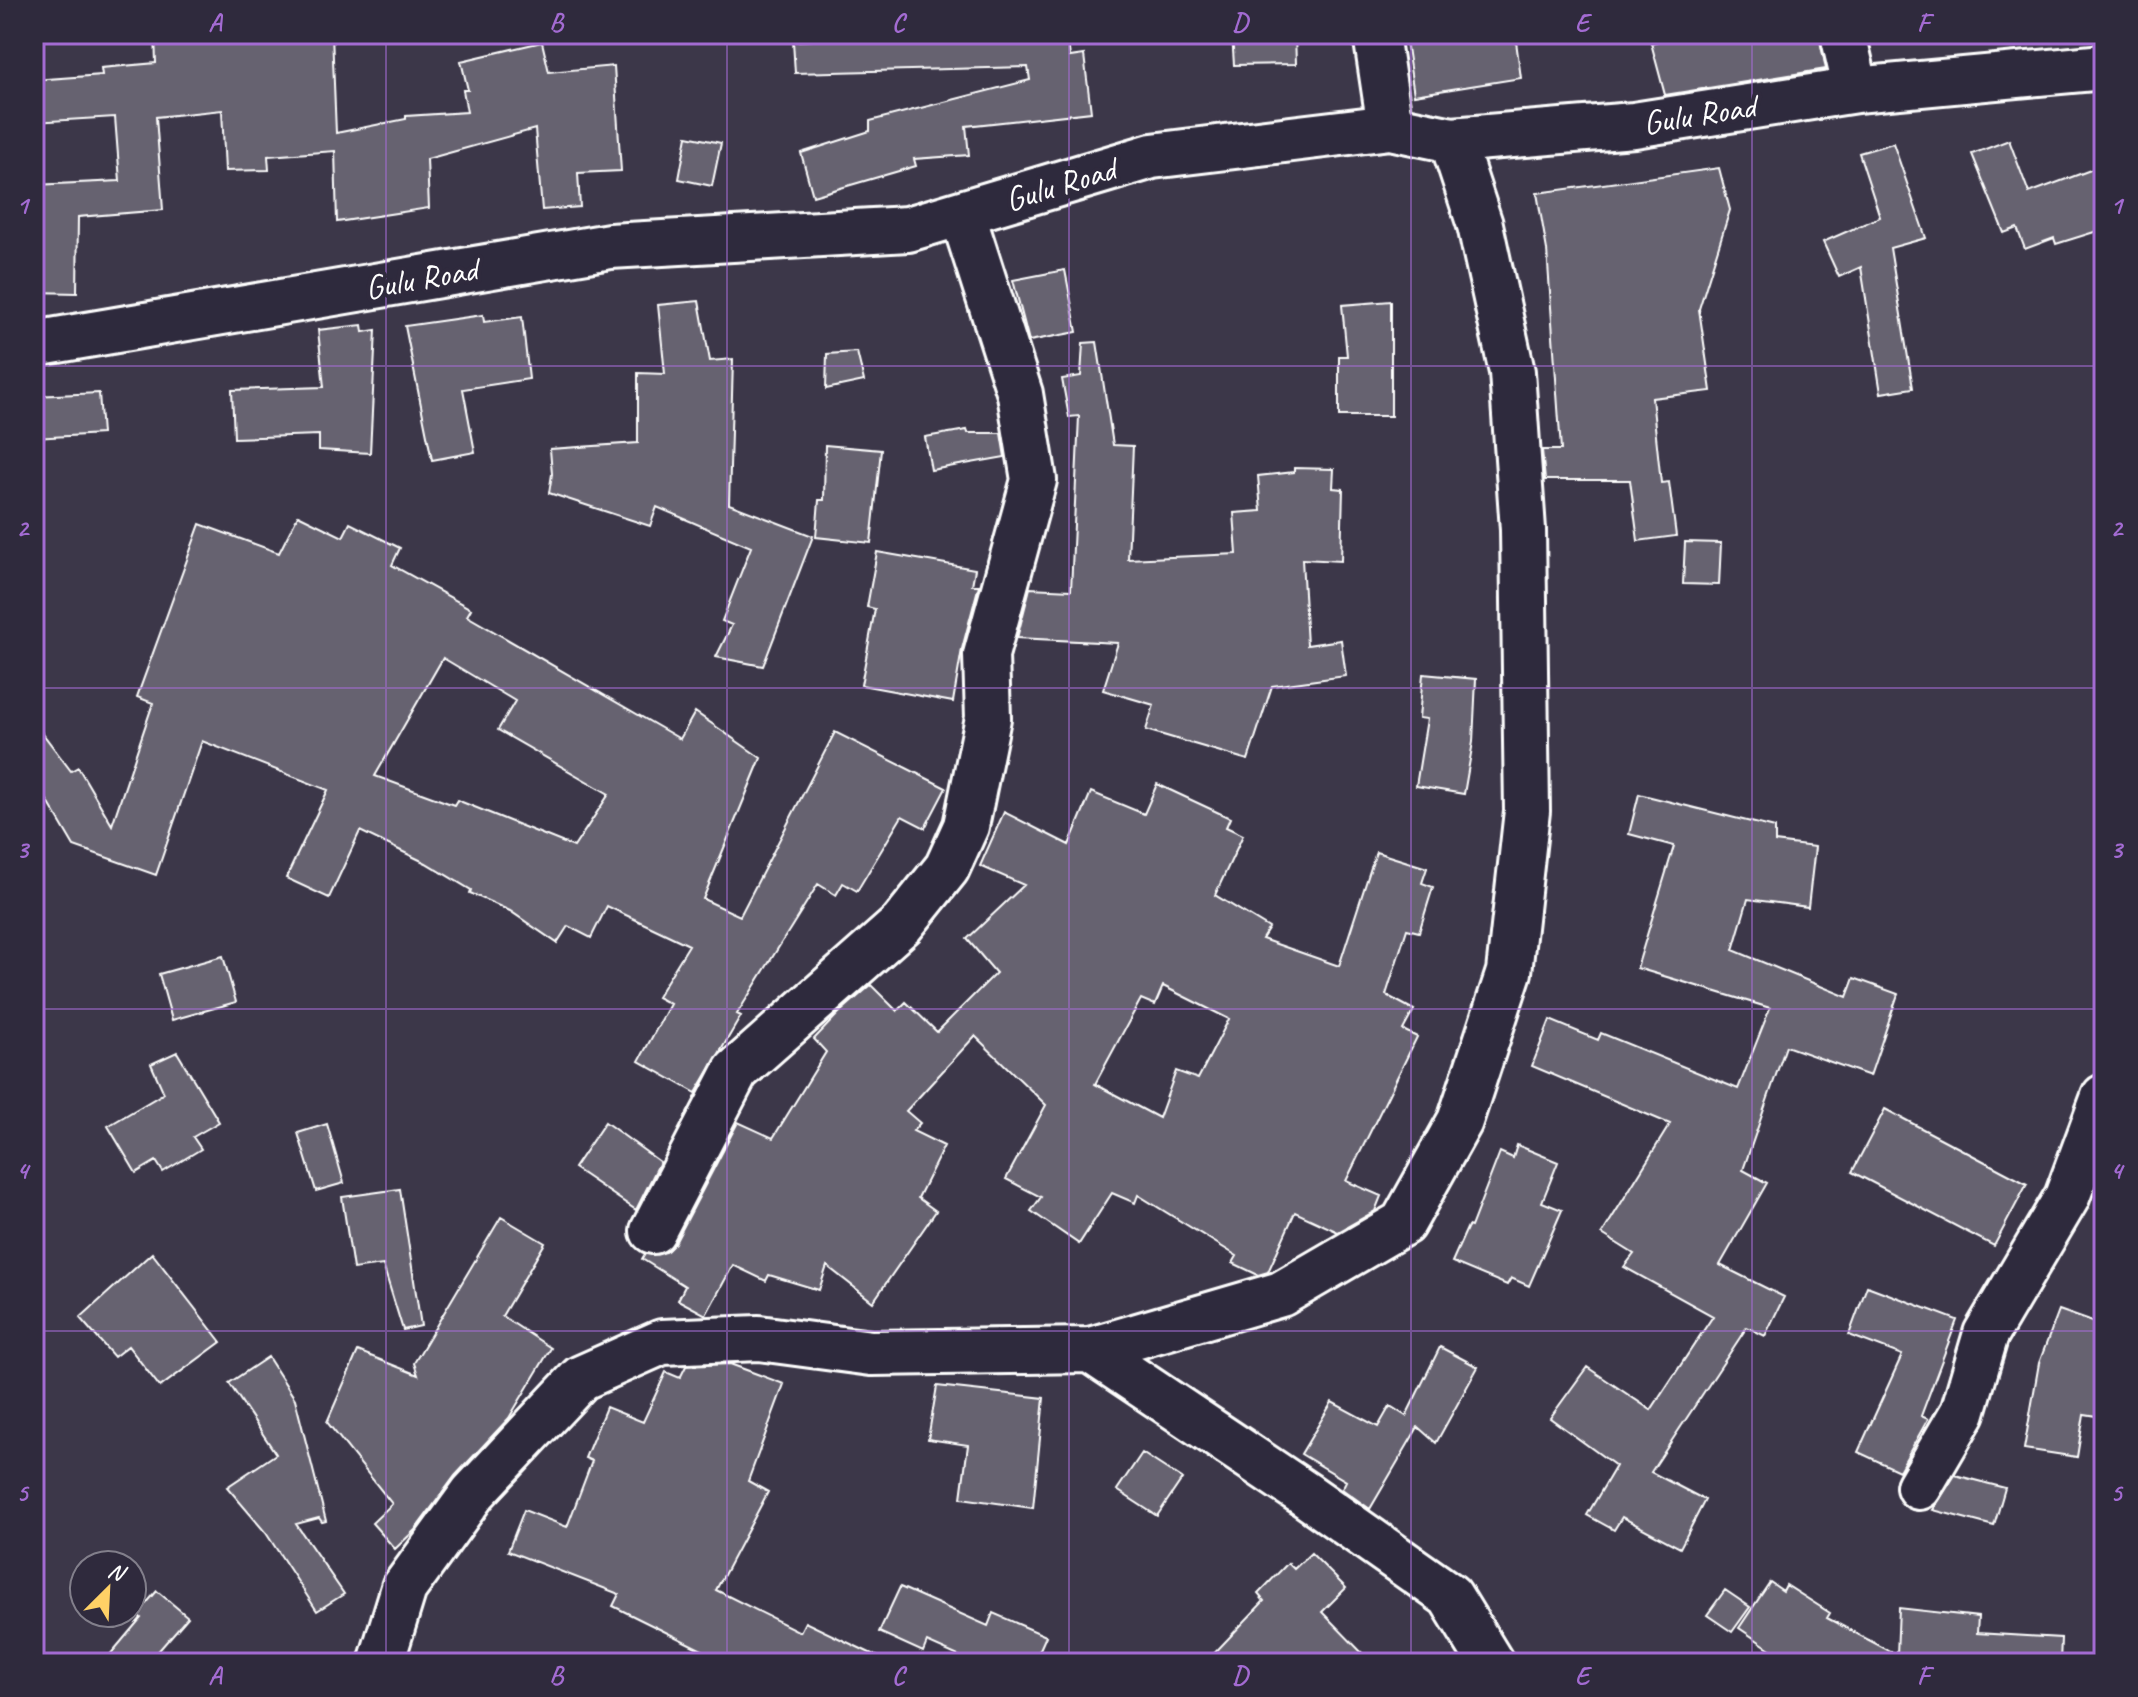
<svg xmlns="http://www.w3.org/2000/svg" width="2138" height="1697" font-family="Caveat,sans-serif">
<style>
.building{fill:#666270;stroke:#fff;stroke-width:2;fill-rule:evenodd}
.lines{fill:none;stroke-linecap:round;stroke-linejoin:round}
.minor-casing{stroke:#fff;stroke-width:50}
.minor{stroke:#2f2a3d;stroke-width:44}
.grid{fill:none;stroke:#a36bd2;stroke-width:2;stroke-opacity:0.55}
.labels{text-anchor:middle;dominant-baseline:central;stroke-width:8;stroke-linejoin:round;paint-order:stroke}
.street-label{font-size:34px;fill:#fff;stroke:#2f2a3d}
.neatline{fill:none;stroke:#a36bd2;stroke-width:3}
.grid-label{font-size:26px;text-anchor:middle;font-weight:bold;fill:#a36bd2}
</style>
<rect width="100%" height="100%" fill="#3c3749"/>
<filter id="ink" filterUnits="userSpaceOnUse"><feTurbulence type="fractalNoise" baseFrequency=".0125" numOctaves="2"/><feDisplacementMap in="SourceGraphic" scale="16" xChannelSelector="R" yChannelSelector="G"/><feConvolveMatrix kernelMatrix="1 2 1 2 8 2 1 2 1" color-interpolation-filters="sRGB"/></filter>
<g filter="url(#ink)">
<path class="building" d="M 155,34 L 332,34 L 336,133 L 406,119 L 406,116 L 467,112 L 463,90 L 468,90 L 461,61 L 542,42 L 549,72 L 614,66 L 621,171 L 578,173 L 580,207 L 542,210 L 535,129 L 427,159 L 429,208 L 337,222 L 335,151 L 268,156 L 269,170 L 225,171 L 222,110 L 156,117 L 163,210 L 78,217 L 77,293 L 34,292 L 34,185 L 120,181 L 115,117 L 34,122 L 34,80 L 102,75 L 101,68 L 156,63 Z
M 813,34 L 1067,34 L 1070,57 L 1084,55 L 1091,112 L 966,126 L 969,155 L 914,159 L 916,166 L 813,196 L 801,153 L 870,131 L 870,121 L 1030,80 L 1028,67 L 795,73 L 793,41 L 813,40 Z
M 1232,34 L 1295,34 L 1296,64 L 1234,65 Z
M 1405,34 L 1515,34 L 1521,78 L 1414,95 Z
M 1684,34 L 1819,34 L 1826,69 L 1665,95 L 1651,43 Z
M 687,136 L 721,143 L 712,186 L 679,179 Z
M 2009,140 L 2029,193 L 2104,165 L 2104,229 L 2056,244 L 2054,238 L 2025,249 L 2017,228 L 2004,233 L 1972,154 Z
M 1893,143 L 1926,238 L 1890,248 L 1913,388 L 1881,393 L 1861,267 L 1839,277 L 1823,242 L 1880,217 L 1859,153 Z
M 1719,168 L 1730,210 L 1699,309 L 1711,391 L 1652,398 L 1661,483 L 1669,482 L 1676,536 L 1638,541 L 1630,480 L 1545,480 L 1542,450 L 1561,450 L 1547,250 L 1537,193 Z
M 1065,270 L 1077,332 L 1029,341 L 1013,280 Z
M 699,301 L 710,361 L 733,359 L 729,504 L 813,536 L 763,666 L 716,657 L 732,625 L 722,621 L 751,547 L 657,507 L 650,526 L 549,493 L 552,474 L 550,449 L 638,443 L 638,373 L 665,374 L 658,305 Z
M 1391,301 L 1391,416 L 1339,416 L 1339,356 L 1347,356 L 1342,305 Z
M 483,315 L 484,322 L 522,317 L 529,379 L 463,389 L 475,452 L 432,460 L 405,326 Z
M 362,325 L 363,332 L 376,330 L 370,453 L 319,450 L 319,435 L 234,438 L 232,390 L 324,387 L 318,330 Z
M 1097,342 L 1113,445 L 1133,446 L 1128,559 L 1237,554 L 1234,513 L 1261,511 L 1258,476 L 1294,472 L 1294,468 L 1334,469 L 1333,488 L 1343,489 L 1341,561 L 1302,559 L 1307,645 L 1341,640 L 1346,676 L 1272,686 L 1248,760 L 1146,730 L 1154,705 L 1103,690 L 1118,643 L 1017,638 L 1030,588 L 1071,590 L 1079,416 L 1069,417 L 1062,379 L 1081,376 L 1083,343 Z
M 857,352 L 864,381 L 826,389 L 827,354 Z
M 99,393 L 102,434 L 34,438 L 34,396 Z
M 967,430 L 968,433 L 1001,433 L 1005,457 L 931,470 L 925,437 Z
M 825,445 L 881,450 L 871,543 L 816,537 L 819,500 L 824,500 Z
M 298,515 L 343,537 L 350,523 L 400,548 L 392,565 L 471,609 L 467,616 L 680,739 L 695,712 L 761,758 L 703,899 L 740,916 L 835,732 L 946,788 L 925,828 L 902,816 L 857,891 L 843,883 L 836,895 L 818,884 L 737,1014 L 741,1016 L 696,1093 L 639,1061 L 670,1004 L 657,997 L 689,945 L 607,906 L 591,938 L 568,926 L 557,943 L 510,911 L 470,893 L 471,890 L 426,863 L 360,831 L 329,898 L 286,878 L 328,790 L 202,741 L 156,875 L 74,846 L 34,778 L 34,722 L 71,771 L 78,767 L 112,825 L 153,703 L 137,697 L 200,524 L 279,553 ZM 443,658 L 515,701 L 498,730 L 609,794 L 574,847 L 457,800 L 454,805 L 375,776 Z
M 1685,542 L 1721,543 L 1719,585 L 1683,584 Z
M 877,552 L 975,569 L 972,585 L 979,585 L 962,649 L 953,702 L 861,685 L 875,609 L 867,607 Z
M 1423,674 L 1476,679 L 1473,742 L 1464,794 L 1416,786 L 1427,719 L 1419,718 Z
M 1157,784 L 1230,818 L 1226,827 L 1243,835 L 1215,895 L 1269,928 L 1262,939 L 1339,966 L 1376,852 L 1427,868 L 1422,883 L 1433,887 L 1419,932 L 1407,929 L 1386,995 L 1414,1010 L 1403,1030 L 1417,1037 L 1346,1181 L 1381,1196 L 1375,1211 L 1338,1232 L 1295,1212 L 1268,1272 L 1258,1275 L 1233,1263 L 1237,1256 L 1138,1195 L 1135,1203 L 1112,1193 L 1079,1244 L 1031,1211 L 1041,1197 L 1006,1179 L 1046,1105 L 975,1036 L 906,1111 L 920,1123 L 913,1131 L 944,1146 L 918,1198 L 936,1211 L 873,1302 L 827,1266 L 819,1290 L 769,1275 L 766,1281 L 733,1265 L 706,1315 L 678,1300 L 685,1286 L 642,1259 L 645,1254 L 666,1252 L 675,1243 L 738,1122 L 773,1138 L 826,1052 L 814,1039 L 839,1013 L 871,985 L 897,1011 L 906,1002 L 937,1032 L 996,973 L 967,939 L 1024,885 L 980,866 L 1004,812 L 1069,845 L 1091,792 L 1144,814 ZM 1163,986 L 1229,1019 L 1198,1079 L 1176,1071 L 1159,1118 L 1095,1084 L 1141,999 L 1155,1005 Z
M 1639,794 L 1775,828 L 1775,842 L 1815,847 L 1808,907 L 1748,899 L 1733,950 L 1847,997 L 1854,978 L 1898,994 L 1870,1076 L 1786,1046 L 1743,1170 L 1767,1183 L 1720,1265 L 1784,1297 L 1765,1336 L 1747,1327 L 1651,1472 L 1705,1500 L 1680,1548 L 1622,1517 L 1614,1530 L 1587,1515 L 1616,1466 L 1550,1418 L 1587,1367 L 1651,1410 L 1713,1316 L 1624,1267 L 1634,1254 L 1602,1234 L 1670,1124 L 1532,1066 L 1550,1020 L 1598,1040 L 1601,1033 L 1738,1089 L 1770,1008 L 1637,968 L 1674,846 L 1629,834 Z
M 223,956 L 236,1002 L 172,1020 L 159,974 Z
M 177,1052 L 219,1122 L 193,1137 L 201,1149 L 163,1172 L 156,1161 L 136,1173 L 108,1126 L 164,1093 L 151,1064 Z
M 1885,1109 L 2027,1184 L 1994,1246 L 1852,1172 Z
M 605,1122 L 660,1162 L 636,1210 L 574,1168 Z
M 327,1124 L 344,1183 L 316,1191 L 298,1133 Z
M 1517,1145 L 1558,1162 L 1542,1202 L 1562,1210 L 1529,1286 L 1511,1278 L 1507,1285 L 1452,1262 L 1468,1226 L 1471,1227 L 1500,1152 L 1513,1158 Z
M 400,1189 L 421,1326 L 403,1330 L 383,1265 L 353,1269 L 342,1197 Z
M 501,1217 L 545,1243 L 502,1316 L 551,1348 L 509,1418 L 455,1476 L 415,1530 L 395,1549 L 372,1523 L 392,1504 L 327,1422 L 358,1351 L 418,1375 L 414,1363 Z
M 152,1253 L 221,1342 L 160,1387 L 128,1346 L 114,1357 L 80,1318 Z
M 1867,1286 L 1957,1320 L 1921,1416 L 1928,1419 L 1899,1471 L 1858,1452 L 1902,1355 L 1849,1335 Z
M 2059,1310 L 2104,1326 L 2104,1417 L 2084,1414 L 2077,1457 L 2024,1449 L 2039,1363 Z
M 1440,1347 L 1478,1367 L 1436,1443 L 1418,1427 L 1370,1509 L 1342,1489 L 1346,1481 L 1301,1454 L 1332,1402 L 1378,1427 L 1390,1406 L 1406,1416 Z
M 268,1357 L 295,1399 L 326,1521 L 322,1522 L 319,1518 L 296,1524 L 344,1594 L 317,1611 L 266,1533 L 227,1487 L 276,1454 L 229,1383 Z
M 730,1364 L 784,1384 L 748,1481 L 768,1492 L 716,1590 L 800,1632 L 805,1622 L 891,1663 L 698,1663 L 704,1651 L 613,1606 L 619,1594 L 508,1551 L 524,1510 L 567,1527 L 592,1461 L 585,1458 L 606,1407 L 643,1422 L 666,1372 L 680,1378 L 686,1366 Z
M 937,1386 L 1044,1398 L 1033,1508 L 961,1498 L 968,1445 L 928,1439 Z
M 1142,1453 L 1182,1479 L 1157,1516 L 1117,1490 Z
M 1955,1475 L 2005,1488 L 1994,1526 L 1933,1510 Z
M 1311,1553 L 1346,1588 L 1322,1612 L 1372,1663 L 1205,1663 L 1264,1601 L 1258,1594 L 1288,1563 L 1294,1569 Z
M 1770,1582 L 1783,1591 L 1786,1585 L 1830,1613 L 1827,1618 L 1897,1655 L 1899,1608 L 1978,1617 L 1977,1633 L 2061,1638 L 2060,1663 L 1791,1663 L 1739,1628 Z
M 900,1587 L 988,1626 L 993,1613 L 1046,1636 L 1034,1663 L 974,1663 L 927,1642 L 923,1652 L 879,1632 Z
M 1725,1590 L 1750,1607 L 1732,1632 L 1707,1615 Z
M 157,1591 L 188,1617 L 148,1663 L 103,1663 L 141,1618 L 137,1614 Z"/>
<g class="lines">
<defs>
<path id="minor" d="M 1376,34 L 1390,127
M 1843,34 L 1856,90
M 34,344 L 610,246 L 908,229 L 1152,156 L 1390,127 L 1452,140 L 1634,125 L 1856,90 L 2104,67
M 653,1231 L 736,1071 L 902,924 L 947,868 L 966,826 L 988,718 L 986,655 L 1034,480 L 1020,394 L 962,213
M 1090,1350 L 1305,1494 L 1450,1596 L 1491,1663
M 1919,1487 L 1963,1412 L 1986,1334 L 2067,1197 L 2104,1097
M 381,1663 L 404,1588 L 473,1493 L 581,1378 L 662,1342 L 759,1338 L 871,1353 L 1090,1350 L 1281,1294 L 1403,1223 L 1460,1121 L 1509,972 L 1527,811 L 1523,530 L 1512,372 L 1480,225 L 1452,140"/>
</defs>
<use href="#minor" class="minor-casing"/>
<use href="#minor" class="minor"/>
</g>
</g>
<path class="grid" d="M 386,34 L 386,1663M 727,34 L 727,1663M 1069,34 L 1069,1663M 1411,34 L 1411,1663M 1752,34 L 1752,1663M 34,366 L 2104,366M 34,688 L 2104,688M 34,1009 L 2104,1009M 34,1331 L 2104,1331"/>
<g class="labels">
<g class="street-label">
<text transform="translate(1699 114) rotate(-9)">Gulu Road</text>
<text transform="translate(1060 184) rotate(-17)">Gulu Road</text>
<text transform="translate(421 278) rotate(-10)">Gulu Road</text>
</g>
</g>
<rect width="2138" height="1697" fill="none" stroke="#2f2a3d" stroke-width="88"/>
<g transform="translate(108 1589) rotate(24)"><circle r="38" fill="#2f2a3d" stroke="#827f8b" stroke-width="2"/>
<path d="M0-6L14 30L0 20L-14 30Z" fill="#ffd166"/>
<text y="-12" font-size="22" font-weight="bold" text-anchor="middle" fill="#ffffff">N</text>
</g>
<rect x="44" y="44" width="2050" height="1609" class="neatline"/>
<g class="grid-label">
<text x="215" y="31">A</text>
<text x="556" y="31">B</text>
<text x="898" y="31">C</text>
<text x="1240" y="31">D</text>
<text x="1582" y="31">E</text>
<text x="1923" y="31">F</text>
<text x="22" y="214">1</text>
<text x="2116" y="214">1</text>
<text x="22" y="536">2</text>
<text x="2116" y="536">2</text>
<text x="22" y="858">3</text>
<text x="2116" y="858">3</text>
<text x="22" y="1179">4</text>
<text x="2116" y="1179">4</text>
<text x="22" y="1501">5</text>
<text x="2116" y="1501">5</text>
<text x="215" y="1684">A</text>
<text x="556" y="1684">B</text>
<text x="898" y="1684">C</text>
<text x="1240" y="1684">D</text>
<text x="1582" y="1684">E</text>
<text x="1923" y="1684">F</text>
</g>
</svg>
